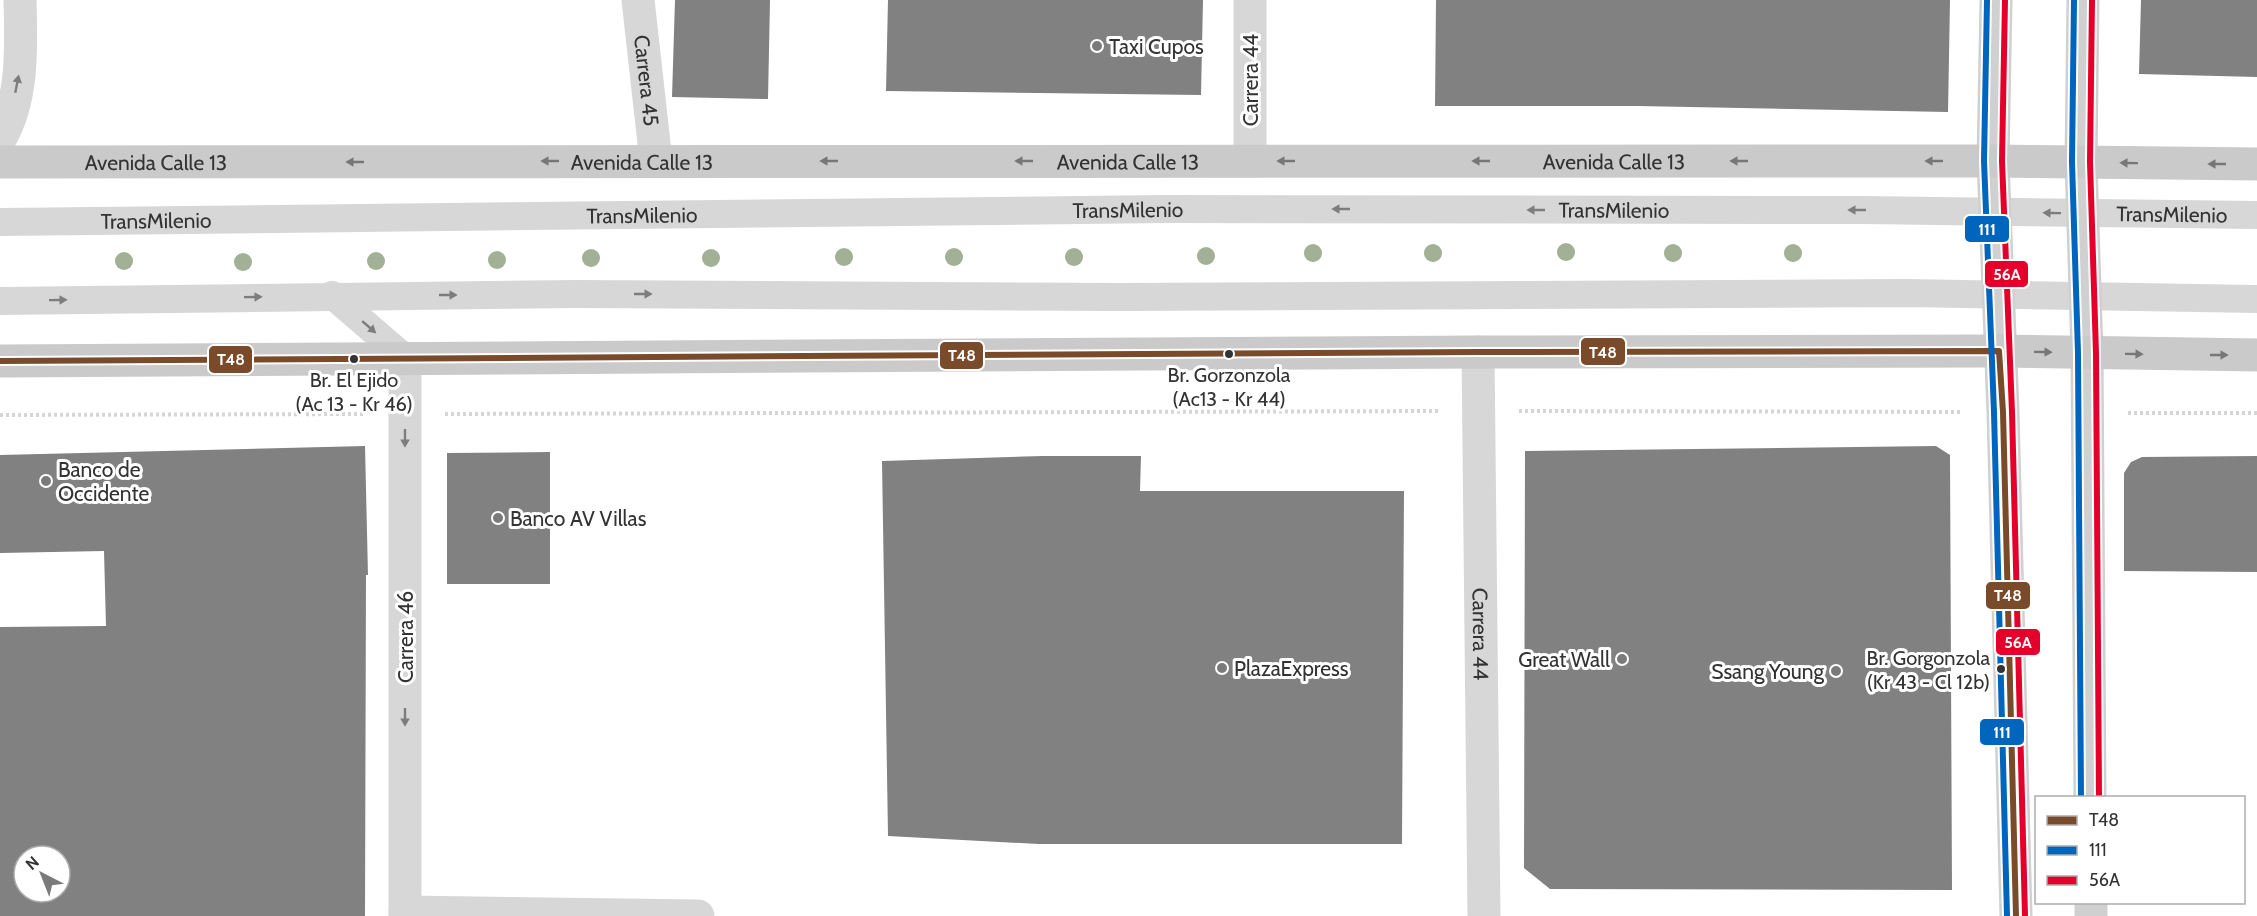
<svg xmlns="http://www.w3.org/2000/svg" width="2257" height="916" font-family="Cabin,sans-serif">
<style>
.building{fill:#818181;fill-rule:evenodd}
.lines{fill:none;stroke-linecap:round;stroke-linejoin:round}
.path{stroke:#d6d6d6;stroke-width:4;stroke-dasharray:3 3;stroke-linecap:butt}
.lane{stroke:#d7d7d7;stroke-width:28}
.street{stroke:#d7d7d7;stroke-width:33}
.secondary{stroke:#d0d0d0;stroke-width:33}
.primary{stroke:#cacaca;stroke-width:33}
.bus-1-casing{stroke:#fff;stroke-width:10}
.bus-2-casing{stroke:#fff;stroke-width:10}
.bus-3-casing{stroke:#fff;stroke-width:10}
.bus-1{stroke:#7a4b2a;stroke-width:6}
.bus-2{stroke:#0065bd;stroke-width:6}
.bus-3{stroke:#e4002b;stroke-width:6}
.tree{fill:#a2b095}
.oneway{fill:#7d7d7d}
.oneway2{fill:#777}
.poi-dot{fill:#7a7a7a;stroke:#fff;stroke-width:2}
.bus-dot{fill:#333;stroke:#fff;stroke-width:2}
.labels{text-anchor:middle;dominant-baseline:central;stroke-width:6;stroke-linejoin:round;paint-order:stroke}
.bus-label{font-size:20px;fill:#333;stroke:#fff}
.poi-label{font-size:21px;fill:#333;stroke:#fff;text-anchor:start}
.street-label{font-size:21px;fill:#333;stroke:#fff}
.line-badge{stroke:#fff;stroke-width:2}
.badge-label{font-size:16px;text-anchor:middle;font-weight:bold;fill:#fff}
</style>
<rect width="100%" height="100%" fill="#fff"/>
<path class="building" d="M 675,0 L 770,0 L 768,99 L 672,97 Z
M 888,0 L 1203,0 L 1201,95 L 886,91 Z
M 1436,0 L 1950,0 L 1948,112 L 1638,106 L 1435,106 Z
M 2141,0 L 2257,0 L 2257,77 L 2139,74 Z
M 365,446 L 368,575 L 366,575 L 365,916 L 0,916 L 0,627 L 106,626 L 104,551 L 0,553 L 0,455 ZM 24,856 L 60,856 L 60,892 L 24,892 Z
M 1936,446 L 1950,455 L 1952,890 L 1550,889 L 1524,868 L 1525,451 Z
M 550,452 L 550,584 L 447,584 L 447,453 Z
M 1042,456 L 1141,456 L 1140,491 L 1404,491 L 1402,844 L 1039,844 L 888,836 L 882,461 Z
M 2257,456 L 2257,572 L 2124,571 L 2124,473 L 2131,462 L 2142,457 Z"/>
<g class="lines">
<path class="path" d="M 1519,411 L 1961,412
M 2128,413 L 2257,413
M 445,414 L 1439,411
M 0,415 L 365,414"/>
<g class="lane">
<path id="s1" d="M 0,222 L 1166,209 L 1863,210 L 2257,215"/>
<path d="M 332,295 L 405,358"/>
<path d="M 0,301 L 575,294 L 1120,297 L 1906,293 L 2257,299"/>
</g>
<g class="street">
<path id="s2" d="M 638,0 L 656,161"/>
<path d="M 1250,0 L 1250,161"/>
<path d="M 0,139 C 24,98 21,46 20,0"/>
<path id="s3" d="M 1478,352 L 1484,916"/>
<path d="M 405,912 L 698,916"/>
<path d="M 405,916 L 405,358"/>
</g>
<path class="secondary" d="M 1996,0 L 1993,161 L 2003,412 L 2016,916
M 2083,0 L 2081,162 L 2087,353 L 2090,798
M 2091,902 L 2091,916"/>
<g class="primary">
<path id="s4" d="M 0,162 L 1993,161 L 2257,164"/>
<path d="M 0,361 L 1478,352 L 1999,351 L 2257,355"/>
</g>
<defs>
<path id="bus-1" d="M 0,361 L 1478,352 L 1999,351 L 2003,412 L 2016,916"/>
<path id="bus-2" d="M 1987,0 L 1984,161 L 1994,412 L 2007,916
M 2074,0 L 2072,162 L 2078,353 L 2081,798"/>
<path id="bus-3" d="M 2005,0 L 2002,161 L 2012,412 L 2025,916
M 2092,0 L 2090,162 L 2096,353 L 2099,798"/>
</defs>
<use href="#bus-1" class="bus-1-casing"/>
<use href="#bus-2" class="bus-2-casing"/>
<use href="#bus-3" class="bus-3-casing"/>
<use href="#bus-1" class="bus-1"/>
<use href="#bus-2" class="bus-2"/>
<use href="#bus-3" class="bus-3"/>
</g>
<g class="tree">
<circle cx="1566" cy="252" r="9"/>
<circle cx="1313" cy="253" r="9"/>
<circle cx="1433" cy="253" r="9"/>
<circle cx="1673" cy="253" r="9"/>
<circle cx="1793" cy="253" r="9"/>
<circle cx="1206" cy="256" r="9"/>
<circle cx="844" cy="257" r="9"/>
<circle cx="954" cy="257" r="9"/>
<circle cx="1074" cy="257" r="9"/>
<circle cx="591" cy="258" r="9"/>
<circle cx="711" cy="258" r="9"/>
<circle cx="497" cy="260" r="9"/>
<circle cx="124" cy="261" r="9"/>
<circle cx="376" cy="261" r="9"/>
<circle cx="243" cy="262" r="9"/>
</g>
<defs><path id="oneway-solid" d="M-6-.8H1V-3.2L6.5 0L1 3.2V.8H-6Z" transform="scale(1.5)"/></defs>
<g class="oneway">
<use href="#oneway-solid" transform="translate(17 84) rotate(-79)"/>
<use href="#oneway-solid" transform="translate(1341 209) rotate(-180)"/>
<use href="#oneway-solid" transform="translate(1536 210) rotate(-180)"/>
<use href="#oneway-solid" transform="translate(1857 210) rotate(-180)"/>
<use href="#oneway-solid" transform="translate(2052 213) rotate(-179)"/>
<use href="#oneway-solid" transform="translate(643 294)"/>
<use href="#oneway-solid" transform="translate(448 295)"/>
<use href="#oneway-solid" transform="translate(253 297) rotate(-1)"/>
<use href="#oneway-solid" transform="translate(58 300) rotate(-1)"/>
<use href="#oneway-solid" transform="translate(369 327) rotate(41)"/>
<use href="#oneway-solid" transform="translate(405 438) rotate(90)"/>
<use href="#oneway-solid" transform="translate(405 717) rotate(90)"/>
</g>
<g class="oneway2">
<use href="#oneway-solid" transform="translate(550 161) rotate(180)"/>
<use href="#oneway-solid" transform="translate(829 161) rotate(-180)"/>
<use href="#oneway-solid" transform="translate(1024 161) rotate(-180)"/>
<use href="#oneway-solid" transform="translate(1286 161) rotate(-180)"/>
<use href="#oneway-solid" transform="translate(1481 161) rotate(-180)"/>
<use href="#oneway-solid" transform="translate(1739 161) rotate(-180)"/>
<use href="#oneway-solid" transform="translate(1934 161) rotate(180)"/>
<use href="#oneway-solid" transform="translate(355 162) rotate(180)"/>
<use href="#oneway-solid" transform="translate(2129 163) rotate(-179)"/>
<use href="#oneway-solid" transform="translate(2217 164) rotate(-180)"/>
<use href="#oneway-solid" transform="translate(2043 352) rotate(1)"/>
<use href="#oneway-solid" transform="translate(2134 354) rotate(1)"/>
<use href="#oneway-solid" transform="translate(2219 355)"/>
</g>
<g class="poi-dot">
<circle cx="1097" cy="46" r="6"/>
<circle cx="46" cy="481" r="6"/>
<circle cx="498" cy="518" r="6"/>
<circle cx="1622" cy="659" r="6"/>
<circle cx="1222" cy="668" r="6"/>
<circle cx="1836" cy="671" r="6"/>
</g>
<g class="bus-dot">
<circle cx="1229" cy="354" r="5"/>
<circle cx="354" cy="359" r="5"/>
<circle cx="2001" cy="669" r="5"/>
</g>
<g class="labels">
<g class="bus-label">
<text x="1229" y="375">Br. Gorzonzola<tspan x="1229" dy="24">(Ac13 - Kr 44)</tspan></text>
<text x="354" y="380">Br. El Ejido<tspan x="354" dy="24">(Ac 13 - Kr 46)</tspan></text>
<text x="1990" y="658" text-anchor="end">Br. Gorgonzola<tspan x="1990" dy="24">(Kr 43 - Cl 12b)</tspan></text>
</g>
<g class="poi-label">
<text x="1109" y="46">Taxi Cupos</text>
<text x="58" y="469">Banco de<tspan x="58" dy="24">Occidente</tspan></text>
<text x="510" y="518">Banco AV Villas</text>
<text x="1610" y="659" text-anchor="end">Great Wall</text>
<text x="1234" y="668">PlazaExpress</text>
<text x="1824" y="671" text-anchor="end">Ssang Young</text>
</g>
<g class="street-label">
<text stroke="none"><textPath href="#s2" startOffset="81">Carrera 45</textPath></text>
<text transform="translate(1250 80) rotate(-90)">Carrera 44</text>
<text stroke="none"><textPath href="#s4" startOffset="642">Avenida Calle 13</textPath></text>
<text stroke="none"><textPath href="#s4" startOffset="1128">Avenida Calle 13</textPath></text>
<text stroke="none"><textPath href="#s4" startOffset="1614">Avenida Calle 13</textPath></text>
<text stroke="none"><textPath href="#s4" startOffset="156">Avenida Calle 13</textPath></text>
<text stroke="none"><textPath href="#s1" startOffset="1128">TransMilenio</textPath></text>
<text stroke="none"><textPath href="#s1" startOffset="1614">TransMilenio</textPath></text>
<text stroke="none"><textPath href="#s1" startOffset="642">TransMilenio</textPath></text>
<text stroke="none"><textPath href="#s1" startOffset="2172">TransMilenio</textPath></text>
<text stroke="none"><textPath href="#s1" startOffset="156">TransMilenio</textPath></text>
<text stroke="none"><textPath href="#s3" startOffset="282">Carrera 44</textPath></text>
<text transform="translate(405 637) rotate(-90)">Carrera 46</text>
</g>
</g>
<g class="line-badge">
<rect x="1964" y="215" width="46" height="28" rx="6" fill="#0065bd"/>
<rect x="1984" y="260" width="45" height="28" rx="6" fill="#e4002b"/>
<rect x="1580" y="337" width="46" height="29" rx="6" fill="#7a4b2a"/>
<rect x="939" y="341" width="45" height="29" rx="6" fill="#7a4b2a"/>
<rect x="208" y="345" width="45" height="29" rx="6" fill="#7a4b2a"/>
<rect x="1985" y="581" width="46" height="29" rx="6" fill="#7a4b2a"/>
<rect x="1995" y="628" width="46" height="28" rx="6" fill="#e4002b"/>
<rect x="1979" y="718" width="46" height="28" rx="6" fill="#0065bd"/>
</g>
<g class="badge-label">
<text x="1987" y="235">111</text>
<text x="2007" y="280">56A</text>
<text x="1603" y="358">T48</text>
<text x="962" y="361">T48</text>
<text x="231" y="365">T48</text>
<text x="2008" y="601">T48</text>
<text x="2018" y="648">56A</text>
<text x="2002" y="738">111</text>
</g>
<rect x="2035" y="796" width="210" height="108" fill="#ffffff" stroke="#adadad" stroke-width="1.5"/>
<rect x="2047" y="816" width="30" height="9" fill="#7a4b2a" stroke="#adadad" stroke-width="1.5"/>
<text x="2089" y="826" font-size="18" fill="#333333">T48</text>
<rect x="2047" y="846" width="30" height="9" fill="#0065bd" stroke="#adadad" stroke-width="1.5"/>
<text x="2089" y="856" font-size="18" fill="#333333">111</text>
<rect x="2047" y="876" width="30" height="9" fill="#e4002b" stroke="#adadad" stroke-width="1.5"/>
<text x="2089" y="886" font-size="18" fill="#333333">56A</text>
<g transform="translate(42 874) rotate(318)"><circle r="28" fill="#ffffff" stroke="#adadad" stroke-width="1.5"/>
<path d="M0-4.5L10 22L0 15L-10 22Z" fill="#7a7a7a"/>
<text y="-9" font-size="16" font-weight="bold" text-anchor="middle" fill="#333333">N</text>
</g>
</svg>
